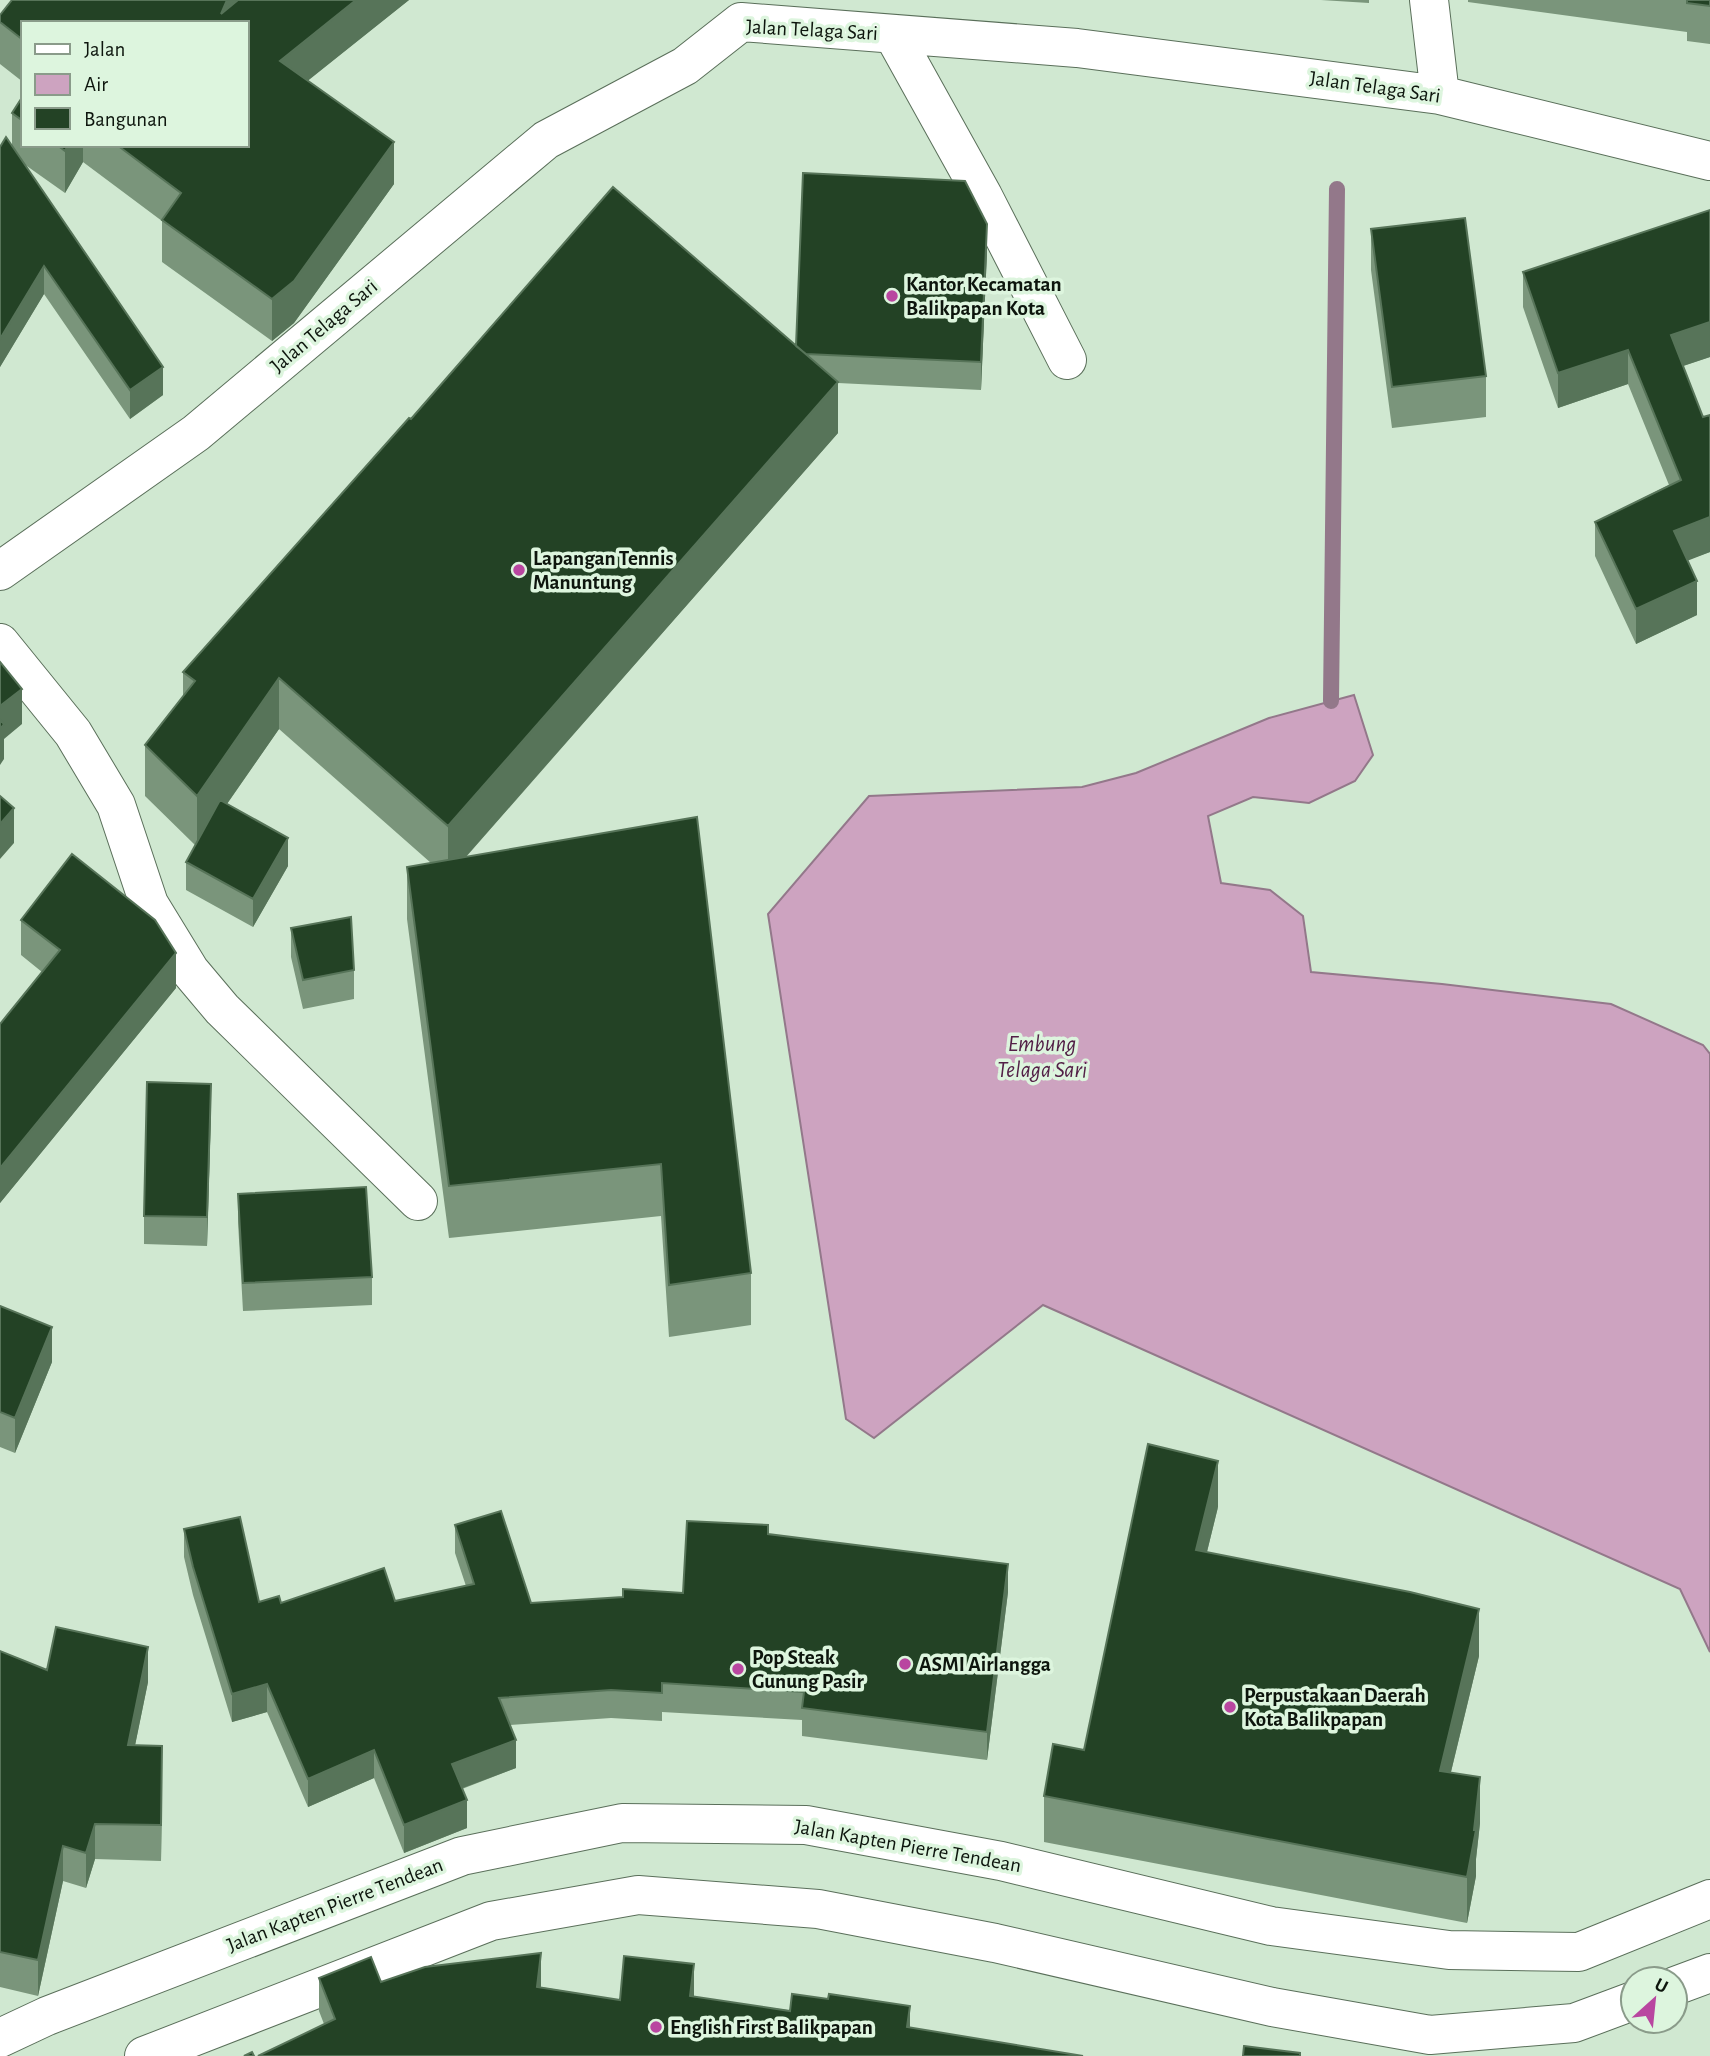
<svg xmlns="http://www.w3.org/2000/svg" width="1710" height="2056" font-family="'Alegreya Sans',sans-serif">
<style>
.water{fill:#cda3c0;stroke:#93788a;stroke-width:2}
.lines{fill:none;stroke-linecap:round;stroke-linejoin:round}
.stream{stroke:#93788a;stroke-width:16}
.minor-casing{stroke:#5a6f5a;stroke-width:40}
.minor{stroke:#fff;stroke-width:38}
.wall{fill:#7a957b}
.shaded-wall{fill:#577459}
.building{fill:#234225;stroke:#577459;stroke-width:2}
.poi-dot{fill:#b946a0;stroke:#ddf5de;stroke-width:2.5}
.labels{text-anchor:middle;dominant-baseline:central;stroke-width:7;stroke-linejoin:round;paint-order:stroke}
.street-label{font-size:21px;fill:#0d150d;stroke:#ddf5de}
.poi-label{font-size:21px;font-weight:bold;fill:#0d150d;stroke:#ddf5de;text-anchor:start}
.water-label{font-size:23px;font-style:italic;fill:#532047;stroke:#ddf5de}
</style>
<rect width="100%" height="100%" fill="#d0e8d1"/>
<path class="water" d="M 1354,695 L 1373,755 L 1355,781 L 1309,803 L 1253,797 L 1208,816 L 1221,883 L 1270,890 L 1303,916 L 1311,972 L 1442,984 L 1611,1004 L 1703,1045 L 1710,1054 L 1710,1652 L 1680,1589 L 1043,1305 L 874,1438 L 846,1419 L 768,914 L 869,796 L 1082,787 L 1136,773 L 1269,718 Z"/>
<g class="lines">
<path class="stream" d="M 1331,701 L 1337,189"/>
<defs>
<path id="minor" d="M 1429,0 L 1440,95
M 893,34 L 983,196 L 1067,360
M 0,571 L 196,433 L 546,140 L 685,66 L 741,22 L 1077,48 L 1440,95 L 1710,161
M 0,643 L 73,733 L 116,805 L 149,904 L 190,971 L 222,1009 L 418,1201
M 1675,1986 L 1710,1973
M 0,2038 L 47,2016 L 462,1856 L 622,1823 L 806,1825 L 1001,1861 L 1271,1926 L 1449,1950 L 1579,1952 L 1710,1899
M 144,2056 L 491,1921 L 638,1895 L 818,1909 L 995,1943 L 1272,2007 L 1430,2035 L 1574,2023 L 1633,2001"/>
</defs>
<use href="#minor" class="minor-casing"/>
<use href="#minor" class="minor"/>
</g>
<path class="wall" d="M 409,0 L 308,80 L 394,184 L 294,323 L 272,341 L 162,262 L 162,221 L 83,162 L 65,193 L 24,164 L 163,395 L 130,419 L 44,294 L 0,367 L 0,147 L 12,146 L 12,113 L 23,96 L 23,145 L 247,145 L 23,23 L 23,82 L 0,64 L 0,15 Z
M 1321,0 L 1369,0 L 1369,3 Z
M 1468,0 L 1710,0 L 1710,44 L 1687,41 L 1687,32 L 1468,2 Z
M 1710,210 L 1710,357 L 1683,366 L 1703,417 L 1710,415 L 1710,552 L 1687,560 L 1697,615 L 1636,644 L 1595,556 L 1595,522 L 1669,485 L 1628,384 L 1558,408 L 1523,307 L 1523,272 Z
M 1371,229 L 1486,376 L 1486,417 L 1392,428 L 1371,270 Z
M 987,252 L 981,390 L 838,383 L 838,433 L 466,857 L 751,1273 L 751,1325 L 669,1337 L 661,1216 L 449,1238 L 407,919 L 407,867 L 431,863 L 279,729 L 227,804 L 288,866 L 253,927 L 186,890 L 186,862 L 195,845 L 145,796 L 145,745 L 183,696 L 183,672 L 411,419 L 796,346 Z
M 21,920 L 176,988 L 0,1203 L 0,1024 L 42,972 L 21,955 Z
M 291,928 L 354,970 L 354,999 L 303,1009 L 291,957 Z
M 211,1112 L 207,1246 L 144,1244 L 144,1216 Z
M 238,1194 L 372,1277 L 372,1305 L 243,1311 L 238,1222 Z
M 0,1306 L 52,1362 L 15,1453 L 0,1447 Z
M 1218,1507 L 1207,1552 L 1479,1656 L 1451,1772 L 1480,1823 L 1476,1859 L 1476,1876 L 1467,1923 L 1044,1842 L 1044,1796 L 1084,1750 Z
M 455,1525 L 531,1603 L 683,1593 L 768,1534 L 1008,1592 L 987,1760 L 802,1736 L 802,1720 L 662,1712 L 662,1721 L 611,1718 L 510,1725 L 516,1768 L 462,1789 L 467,1828 L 404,1853 L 374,1778 L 308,1807 L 267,1712 L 232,1722 L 193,1595 L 184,1557 L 184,1529 L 259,1602 L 281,1603 L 395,1601 L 466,1586 L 455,1553 Z
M 0,1651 L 47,1670 L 148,1682 L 135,1745 L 162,1781 L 161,1861 L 95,1859 L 86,1888 L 63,1881 L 38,1996 L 0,1987 Z
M 319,1978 L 381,1982 L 541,1987 L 620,2000 L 694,1997 L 910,2027 L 324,2024 L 319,2011 Z"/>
<path class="shaded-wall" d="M 227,0 L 240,0 L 221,14 Z
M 356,0 L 409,0 L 280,103 L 280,61 Z
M 394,142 L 394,184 L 294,323 L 272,341 L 272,299 Z
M 68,145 L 83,145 L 83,162 L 65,193 L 65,151 Z
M 987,224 L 987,252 L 981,390 L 981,362 Z
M 44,266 L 44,294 L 0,367 L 0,339 Z
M 1710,322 L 1710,357 L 1671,370 L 1671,335 Z
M 1628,350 L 1628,384 L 1558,408 L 1558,373 Z
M 163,367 L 163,395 L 130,419 L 130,390 Z
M 838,382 L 838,433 L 448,877 L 448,826 Z
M 1710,517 L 1710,552 L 1674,566 L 1674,531 Z
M 1697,581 L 1697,615 L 1636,644 L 1636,609 Z
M 279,678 L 279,729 L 197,847 L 197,796 Z
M 22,689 L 22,724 L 4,739 L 4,759 L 0,765 L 0,706 Z
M 14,808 L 14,843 L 0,859 L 0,824 Z
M 288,838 L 288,866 L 253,927 L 253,899 Z
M 176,953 L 176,988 L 0,1203 L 0,1168 Z
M 211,1084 L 211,1112 L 207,1246 L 207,1217 Z
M 52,1327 L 52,1362 L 15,1453 L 15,1418 Z
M 1218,1461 L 1218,1507 L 1196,1596 L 1196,1550 Z
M 1008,1564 L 1008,1592 L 987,1760 L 987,1732 Z
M 1479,1609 L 1479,1656 L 1440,1817 L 1440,1771 Z
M 148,1647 L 148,1682 L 128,1780 L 128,1745 Z
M 267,1684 L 267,1712 L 232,1722 L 232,1694 Z
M 516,1740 L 516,1768 L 452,1792 L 452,1764 Z
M 162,1746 L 162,1781 L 161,1861 L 161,1825 Z
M 374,1750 L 374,1778 L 308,1807 L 308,1779 Z
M 1480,1777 L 1480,1823 L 1476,1859 L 1476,1876 L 1467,1923 L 1467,1877 Z
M 467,1800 L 467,1828 L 404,1853 L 404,1825 Z
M 95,1824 L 95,1859 L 86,1888 L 86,1853 Z
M 63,1846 L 63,1881 L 38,1996 L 38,1960 Z
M 541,1953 L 541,1986 L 537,2020 L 537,1987 Z
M 694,1964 L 694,1998 L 690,1996 Z
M 910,2006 L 910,2040 L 907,2027 Z"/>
<path class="building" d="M 12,0 L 227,0 L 221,14 L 238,0 L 356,0 L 280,61 L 394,142 L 294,281 L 272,299 L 162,220 L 181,193 L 117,145 L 247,145 L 247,23 L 23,23 L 23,40 L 0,22 L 0,15 Z
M 1687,0 L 1710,0 L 1710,6 L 1687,3 Z
M 23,96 L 23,121 L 12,113 Z
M 6,137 L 163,367 L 130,390 L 44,266 L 0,339 L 0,147 Z
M 57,145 L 68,145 L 65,151 Z
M 803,173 L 965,181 L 987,224 L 981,362 L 806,354 L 796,346 Z
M 613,187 L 838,382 L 448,826 L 279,678 L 197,796 L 145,745 L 195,681 L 183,672 L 409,418 L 411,419 Z
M 1710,210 L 1710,322 L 1671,335 L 1703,417 L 1710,415 L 1710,517 L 1674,531 L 1697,581 L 1636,609 L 1595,522 L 1681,480 L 1628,350 L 1558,373 L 1523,272 Z
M 1465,218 L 1486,376 L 1392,387 L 1371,229 Z
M 0,662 L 22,689 L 0,706 Z
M 0,720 L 4,724 L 0,729 Z
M 0,796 L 14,808 L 0,824 Z
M 220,800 L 288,838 L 253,899 L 186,862 Z
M 697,817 L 751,1273 L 669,1285 L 661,1164 L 449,1186 L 407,867 Z
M 72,854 L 155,920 L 176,953 L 0,1168 L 0,1024 L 60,950 L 21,920 Z
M 351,917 L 354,970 L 303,980 L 291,928 Z
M 147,1082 L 211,1084 L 207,1217 L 144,1216 Z
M 366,1187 L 372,1277 L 243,1283 L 238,1194 Z
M 0,1306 L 52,1327 L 15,1418 L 0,1412 Z
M 1148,1444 L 1218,1461 L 1196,1550 L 1410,1592 L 1479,1609 L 1440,1771 L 1480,1777 L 1474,1830 L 1476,1830 L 1467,1877 L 1044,1796 L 1053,1744 L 1084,1750 Z
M 501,1511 L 531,1603 L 623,1597 L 623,1589 L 683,1593 L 687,1521 L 768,1525 L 768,1534 L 1008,1564 L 987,1732 L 802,1708 L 804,1692 L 662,1683 L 662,1693 L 611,1690 L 499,1698 L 516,1740 L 452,1764 L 467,1800 L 404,1825 L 374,1750 L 308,1779 L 267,1684 L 232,1694 L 193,1567 L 184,1529 L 240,1517 L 259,1602 L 279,1596 L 281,1603 L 384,1568 L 395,1601 L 474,1584 L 455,1525 Z
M 56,1627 L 148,1647 L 128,1745 L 162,1746 L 161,1825 L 95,1824 L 86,1853 L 63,1846 L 38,1960 L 0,1952 L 0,1651 L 47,1670 Z
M 541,1953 L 537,1987 L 620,2000 L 624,1956 L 694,1964 L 690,1996 L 790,2011 L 792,1994 L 828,1999 L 829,1994 L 910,2006 L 907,2027 L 1083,2056 L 258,2056 L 335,2019 L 319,1978 L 371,1957 L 381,1982 L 425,1967 Z
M 1244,2046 L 1300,2053 L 1300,2056 L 1243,2056 Z
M 252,2052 L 254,2056 L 244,2056 Z"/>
<g class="poi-dot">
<circle cx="892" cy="296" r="7"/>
<circle cx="519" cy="570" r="7"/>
<circle cx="905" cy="1664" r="7"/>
<circle cx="738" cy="1669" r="7"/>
<circle cx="1230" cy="1707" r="7"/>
<circle cx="656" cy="2027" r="7"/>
</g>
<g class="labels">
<g class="street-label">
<text transform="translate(812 30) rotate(3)">Jalan Telaga Sari</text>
<text transform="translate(1375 87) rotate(8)">Jalan Telaga Sari</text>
<text transform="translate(324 326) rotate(-40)">Jalan Telaga Sari</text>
<text transform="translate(908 1846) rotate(10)">Jalan Kapten Pierre Tendean</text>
<text transform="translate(335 1905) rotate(-21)">Jalan Kapten Pierre Tendean</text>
</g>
<g class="poi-label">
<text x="906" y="284">Kantor Kecamatan<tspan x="906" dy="24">Balikpapan Kota</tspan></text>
<text x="533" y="558">Lapangan Tennis<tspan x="533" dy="24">Manuntung</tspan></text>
<text x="752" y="1657">Pop Steak<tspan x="752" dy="24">Gunung Pasir</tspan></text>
<text x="919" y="1664">ASMI Airlangga</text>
<text x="1244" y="1695">Perpustakaan Daerah<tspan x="1244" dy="24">Kota Balikpapan</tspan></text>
<text x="670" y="2027">English First Balikpapan</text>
</g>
<g class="water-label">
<text x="1042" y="1044">Embung<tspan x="1042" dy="26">Telaga Sari</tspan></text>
</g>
</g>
<rect x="21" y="21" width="228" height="126" fill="#ddf5de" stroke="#8a9b8a" stroke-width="2"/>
<rect x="35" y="44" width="35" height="10" fill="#ffffff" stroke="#8a9b8a" stroke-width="2"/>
<text x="84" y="56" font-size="21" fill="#0d150d">Jalan</text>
<rect x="35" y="74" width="35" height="21" fill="#cda3c0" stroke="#8a9b8a" stroke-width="2"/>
<text x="84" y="91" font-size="21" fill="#0d150d">Air</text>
<rect x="35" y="108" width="35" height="21" fill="#234225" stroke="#8a9b8a" stroke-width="2"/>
<text x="84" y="126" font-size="21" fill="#0d150d">Bangunan</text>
<g transform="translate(1654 2000) rotate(27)"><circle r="33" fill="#ddf5de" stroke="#8a9b8a" stroke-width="2"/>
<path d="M0-5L12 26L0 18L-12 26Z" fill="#b946a0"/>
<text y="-10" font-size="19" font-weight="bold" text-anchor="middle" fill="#0d150d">U</text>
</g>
</svg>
